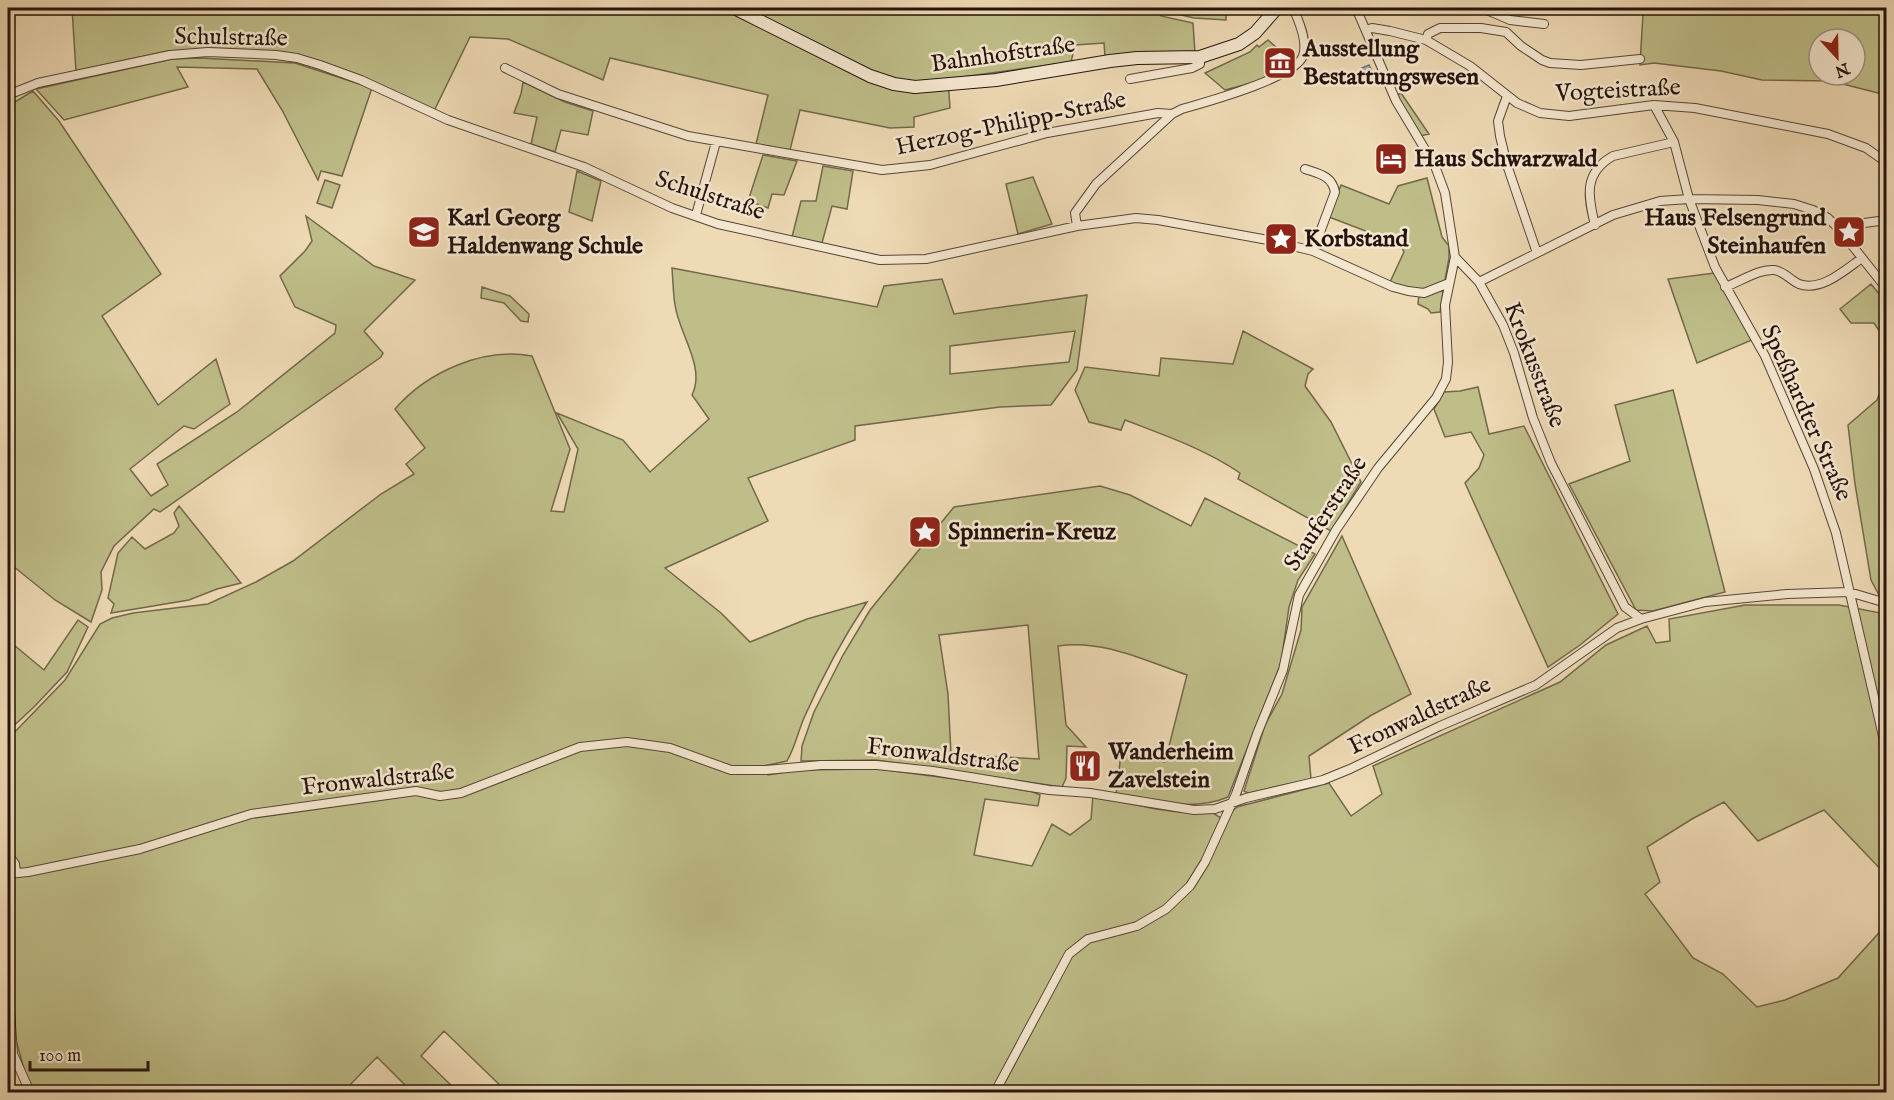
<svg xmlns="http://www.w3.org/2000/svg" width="1894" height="1100" font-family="'IM FELL English',serif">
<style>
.green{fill:#bfbe89;stroke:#72684b;stroke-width:1.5;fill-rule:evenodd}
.water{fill:#9eb8b8;stroke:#6d7674;stroke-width:1.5}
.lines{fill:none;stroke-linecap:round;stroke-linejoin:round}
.street-casing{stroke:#564537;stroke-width:10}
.secondary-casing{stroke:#24130d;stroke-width:14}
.street{stroke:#f4e7cf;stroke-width:8}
.secondary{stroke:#f4e7cf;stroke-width:12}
.labels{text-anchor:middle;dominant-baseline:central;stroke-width:5;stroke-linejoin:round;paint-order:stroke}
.street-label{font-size:24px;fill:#24130d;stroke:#f4e7cf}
.poi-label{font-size:24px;font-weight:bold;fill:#24130d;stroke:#f4e7cf;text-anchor:start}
</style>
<rect width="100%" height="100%" fill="#eedab5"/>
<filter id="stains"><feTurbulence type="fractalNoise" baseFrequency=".00333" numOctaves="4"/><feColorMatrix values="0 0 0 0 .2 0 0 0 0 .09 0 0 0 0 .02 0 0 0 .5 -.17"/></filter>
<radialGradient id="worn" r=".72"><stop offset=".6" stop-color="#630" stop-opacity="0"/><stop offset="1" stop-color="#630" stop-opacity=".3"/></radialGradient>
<path class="green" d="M 72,8 L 1226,8 L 1226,20 L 1194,18 L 1160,10 L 1161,16 L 1193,23 L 1195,53 L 1105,57 L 1104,43 L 1075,45 L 1071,62 L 948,79 L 950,108 L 914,117 L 914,127 L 890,128 L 800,110 L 790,150 L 756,144 L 768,95 L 610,58 L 603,80 L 508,39 L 470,37 L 434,111 L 294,55 L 168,51 L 76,71 Z
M 1528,8 L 1886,8 L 1886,95 L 1831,81 L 1762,80 L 1721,71 L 1654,63 L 1640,65 L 1643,14 L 1596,9 ZM 1819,39 L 1855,39 L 1855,75 L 1819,75 Z
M 1268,40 L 1288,58 C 1279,79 1245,84 1225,90 L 1205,73 L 1250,52 L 1257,45 L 1259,47 Z
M 200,58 L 295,63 L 372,88 L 342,176 L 321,171 L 318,180 L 282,110 L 257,69 L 177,67 L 188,87 L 64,120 L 36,89 L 172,59 Z
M 523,82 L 565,102 L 593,111 L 588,135 L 561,130 L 555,152 L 531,144 L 537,117 L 514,113 L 521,94 Z
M 33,91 L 59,121 L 161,274 L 102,316 L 158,405 L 216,359 L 230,404 L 194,429 L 184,426 L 130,469 L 151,496 L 168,485 L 157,464 L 237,412 L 335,333 L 336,325 L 295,307 L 280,276 L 305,251 L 312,241 L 306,216 L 374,266 L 415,280 L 364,331 L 383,353 L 381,357 L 160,512 L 154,509 L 114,546 L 101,572 L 102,590 L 91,622 L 55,600 L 8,562 L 8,106 Z
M 1401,93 L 1429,134 L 1420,136 L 1397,95 Z
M 763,155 L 797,161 L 784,195 L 772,194 L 768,208 L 748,201 Z
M 823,166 L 853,171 L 847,209 L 832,206 L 822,243 L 792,237 L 801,201 L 816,201 Z
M 577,171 L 601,181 L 592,221 L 569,212 Z
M 1033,177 L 1052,224 L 1018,234 L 1006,184 Z
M 1427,178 L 1442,237 L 1449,246 L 1449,258 L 1445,280 C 1423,295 1413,291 1390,282 L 1404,252 L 1400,244 L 1329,217 L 1341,185 L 1389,204 L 1398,186 Z
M 325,180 L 340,185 L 332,208 L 317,203 Z
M 672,268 L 877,307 L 884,286 L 942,279 L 954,314 L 1087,295 L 1077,370 L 1051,405 L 1000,407 L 855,426 L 855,440 L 748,478 L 768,521 L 665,568 L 721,613 L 750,642 L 807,619 L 867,602 C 843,638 822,677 804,718 C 798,732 795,747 787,761 L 759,767 L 768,775 L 799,770 L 879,769 L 977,782 L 1033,792 L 1040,795 L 1038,806 L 985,799 L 974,855 L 1032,866 L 1052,824 L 1070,835 L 1091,819 L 1093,796 C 1133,804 1173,815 1213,813 L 1221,818 L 1192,889 L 1230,813 L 1237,807 L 1329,783 L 1351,816 L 1382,794 L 1373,766 L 1560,682 L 1606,645 L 1647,626 L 1656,643 L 1670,641 L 1669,619 L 1745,605 L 1839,605 L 1886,614 L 1886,736 L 1879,744 L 1886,769 L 1886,875 L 1824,810 L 1758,841 L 1724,802 L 1692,819 L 1647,847 L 1660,882 L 1645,894 L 1693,958 L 1723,974 L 1757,1007 L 1785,1000 L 1838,978 L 1886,925 L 1886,1092 L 1000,1092 L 1044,1008 L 992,1092 L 507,1092 L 444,1031 L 421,1056 L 458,1092 L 412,1092 L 377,1057 L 343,1092 L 35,1092 L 26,1076 L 14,1033 L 8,1029 L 8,739 L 65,680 L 100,624 L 112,618 L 133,613 L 208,604 L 256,582 L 293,561 L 381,494 L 414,474 L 406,464 L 425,448 L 395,409 C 427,372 483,347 532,356 L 570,449 L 551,511 L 564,512 L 578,449 L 557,413 L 623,440 L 650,472 L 709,419 L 692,395 C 706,367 679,334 675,305 C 673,293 673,280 672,268 ZM 1075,331 L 1069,362 L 950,374 L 950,346 Z
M 1714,273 L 1752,340 L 1697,363 L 1668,279 Z
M 1871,284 L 1886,302 L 1886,341 L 1874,323 L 1851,323 L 1840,309 Z
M 482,287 L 510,296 L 529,314 L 528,322 L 521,321 L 504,303 L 481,298 Z
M 1438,289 L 1443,292 L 1440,312 L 1431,313 L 1428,309 L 1418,304 L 1419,294 Z
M 1243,331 L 1313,369 L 1308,374 L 1305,386 L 1331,422 L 1361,482 L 1331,531 L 1238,479 L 1240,473 C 1205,449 1164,435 1125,420 L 1121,430 L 1089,422 L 1075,390 L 1085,367 L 1159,376 L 1161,358 L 1233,364 Z
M 1886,378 L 1886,599 L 1880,597 L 1871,580 L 1855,484 L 1848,425 L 1877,400 Z
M 1478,387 L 1489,434 L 1524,426 L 1618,614 L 1580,645 L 1548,667 L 1465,483 L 1479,468 L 1484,455 L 1471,432 L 1445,437 L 1434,409 L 1444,392 L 1460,391 Z
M 1673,390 L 1725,592 L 1653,611 L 1636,610 L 1569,484 L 1630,461 L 1615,405 Z
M 1100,486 L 1130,495 L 1191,526 L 1205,498 L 1315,554 L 1298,580 L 1289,607 L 1281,663 L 1228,797 C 1193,812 1152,801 1116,795 L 1121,754 L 1165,762 L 1187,675 C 1146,661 1102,639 1058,646 L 1066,725 L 1086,747 L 1067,746 L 1066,778 L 1062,787 L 876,760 L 801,761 L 802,746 L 814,712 L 843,655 L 870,610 L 954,507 ZM 1028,625 L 1039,759 L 951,754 L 948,694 L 939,635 Z
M 179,506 L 241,583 L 217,589 L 189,600 L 111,613 L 114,604 L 108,598 L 118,553 L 132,537 L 145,549 L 174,533 L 179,526 L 174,513 Z
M 1342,536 L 1411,694 L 1370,716 L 1309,756 L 1311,779 L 1248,793 L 1244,791 L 1265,725 L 1282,694 L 1301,630 L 1302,607 Z
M 78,620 L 88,627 L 67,672 L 34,707 L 8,731 L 8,640 L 44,670 Z"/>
<path class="water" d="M 1369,65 L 1377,80 L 1370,84 L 1362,68 Z"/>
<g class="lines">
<defs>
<path id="street" d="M 1356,8 L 1396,101 L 1435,166 L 1445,193 L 1455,257 L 1479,282 L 1503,325 L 1514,353 L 1533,418 L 1551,463 L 1625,607 L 1641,619
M 1482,8 L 1510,20 L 1544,24
M 1366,30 L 1372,28 L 1390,31 L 1426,40 L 1470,66 L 1517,103 L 1540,113 L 1569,116 L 1654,105 L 1695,108 L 1828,134 L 1866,148 L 1886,162
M 1426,40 L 1428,34 L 1440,28 L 1481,28 L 1506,32 L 1521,46 L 1542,60 L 1550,63 L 1581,65 L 1640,59
M 505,68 L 558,94 L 688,136 L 882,170 L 930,165 L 1047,133 L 1158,113 L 1172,114
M 1130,79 L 1192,68 L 1200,64 L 1200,57
M 8,95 L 38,83 L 170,55 L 208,52 L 276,55 L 297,58 L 320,65 L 361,80 L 448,120 L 584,167 L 672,208 L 718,224 L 880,260 L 926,259 L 1077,226 L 1136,218 L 1158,220 L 1268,240 L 1313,251 L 1393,287 L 1408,291 L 1424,293 L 1449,283
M 1507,96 L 1498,121 L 1500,136 L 1507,165 L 1537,253
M 1654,105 L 1674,142 L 1689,199 L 1715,267 L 1765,356 L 1814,469 L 1836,533 L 1886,749
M 1305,169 C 1320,174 1332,176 1335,192 L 1313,251
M 696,215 L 716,142
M 1595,225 C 1588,197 1583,173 1613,156 L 1674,142
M 1077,226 L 1075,213 L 1096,184 L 1172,114 L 1182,109 C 1206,102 1295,78 1303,56 C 1308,42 1299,21 1293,8
M 1839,229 L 1850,225 L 1886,220
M 1479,282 L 1613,215 L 1660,201 L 1689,199 L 1758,200 L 1794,204 L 1813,210 L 1828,218 L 1839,229 L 1886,288
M 1725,287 C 1740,282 1758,269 1774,270 C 1784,271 1790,280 1799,284 C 1821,292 1845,270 1862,258
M 8,854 L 15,864 L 16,873
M 8,874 L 28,872 L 140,849 L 251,814 L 416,791 L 440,796 L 461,793 L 580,747 L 627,742 L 670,748 L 731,770 L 766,770 L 821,765 L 877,765 L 933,771 L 1049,790 L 1090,793 L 1194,810 L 1215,809 L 1246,798 L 1323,780 L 1350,769 L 1440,726 L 1536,685 L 1617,628 L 1641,619 L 1705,602 L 1787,594 L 1849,592 L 1886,603
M 8,981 L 13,1054 L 30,1092
M 995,1092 L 1069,954 L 1088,939 L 1137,926 L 1166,909 L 1190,886 L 1205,862 L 1236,794 L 1257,734 L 1283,670 L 1299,595 L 1336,530 L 1378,468 L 1436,398 L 1446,379 L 1448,362 L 1445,305 L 1455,257"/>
<path id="secondary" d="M 734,8 L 870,76 L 894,84 L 915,87 L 996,80 L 1110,61 L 1137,58 L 1200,57 L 1239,44 L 1255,33 L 1277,8"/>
</defs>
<use href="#street" class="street-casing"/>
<use href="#secondary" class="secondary-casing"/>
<use href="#street" class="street"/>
<use href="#secondary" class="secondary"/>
</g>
<defs>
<symbol id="museum-square" viewBox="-11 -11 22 22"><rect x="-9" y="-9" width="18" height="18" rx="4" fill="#8f2418" stroke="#f4e7cf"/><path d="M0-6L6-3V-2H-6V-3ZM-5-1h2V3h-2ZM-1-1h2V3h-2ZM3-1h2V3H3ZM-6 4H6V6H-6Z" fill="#fff"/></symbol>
<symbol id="hotel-square" viewBox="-11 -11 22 22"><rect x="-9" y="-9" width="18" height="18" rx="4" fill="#8f2418" stroke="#f4e7cf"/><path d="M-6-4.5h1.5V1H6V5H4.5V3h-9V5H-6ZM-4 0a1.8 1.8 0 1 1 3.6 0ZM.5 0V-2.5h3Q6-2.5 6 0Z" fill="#fff"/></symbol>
<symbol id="school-square" viewBox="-11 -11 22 22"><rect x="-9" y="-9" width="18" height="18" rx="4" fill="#8f2418" stroke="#f4e7cf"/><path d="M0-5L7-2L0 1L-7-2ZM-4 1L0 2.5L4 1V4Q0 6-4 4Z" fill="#fff"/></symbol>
<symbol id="sight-square" viewBox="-11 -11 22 22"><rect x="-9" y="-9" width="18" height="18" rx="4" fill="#8f2418" stroke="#f4e7cf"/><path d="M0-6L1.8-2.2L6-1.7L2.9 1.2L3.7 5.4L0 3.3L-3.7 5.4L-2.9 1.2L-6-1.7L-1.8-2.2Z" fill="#fff"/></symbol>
<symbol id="restaurant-square" viewBox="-11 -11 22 22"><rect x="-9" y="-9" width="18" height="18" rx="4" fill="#8f2418" stroke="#f4e7cf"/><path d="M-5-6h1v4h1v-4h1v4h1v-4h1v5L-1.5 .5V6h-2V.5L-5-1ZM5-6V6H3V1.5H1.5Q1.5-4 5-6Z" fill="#fff"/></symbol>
</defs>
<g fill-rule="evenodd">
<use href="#museum-square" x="1261" y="44" width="38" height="38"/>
<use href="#hotel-square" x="1372" y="140" width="38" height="38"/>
<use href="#school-square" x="405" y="213" width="38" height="38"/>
<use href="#sight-square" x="1830" y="213" width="38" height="38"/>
<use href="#sight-square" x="1262" y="220" width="38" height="38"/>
<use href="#sight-square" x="906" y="513" width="38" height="38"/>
<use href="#restaurant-square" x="1066" y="747" width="38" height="38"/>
</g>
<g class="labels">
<g class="street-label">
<text transform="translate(231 38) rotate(1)">Schulstraße</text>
<text transform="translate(1003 55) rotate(-8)">Bahnhofstraße</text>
<text transform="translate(1618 91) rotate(-3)">Vogteistraße</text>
<text transform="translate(1011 124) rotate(-12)">Herzog-Philipp-Straße</text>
<text transform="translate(710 196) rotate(18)">Schulstraße</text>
<text transform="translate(1534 365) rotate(69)">Krokusstraße</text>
<text transform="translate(1806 413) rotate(66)">Speßhardter Straße</text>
<text transform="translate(1326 514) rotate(-57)">Stauferstraße</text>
<text transform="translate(1420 716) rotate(-25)">Fronwaldstraße</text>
<text transform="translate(943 756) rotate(7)">Fronwaldstraße</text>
<text transform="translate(378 780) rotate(-6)">Fronwaldstraße</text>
</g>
<g class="poi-label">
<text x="1303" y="49">Ausstellung<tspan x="1303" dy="28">Bestattungswesen</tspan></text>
<text x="1414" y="159">Haus Schwarzwald</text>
<text x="447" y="218">Karl Georg<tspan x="447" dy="28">Haldenwang Schule</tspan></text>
<text x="1826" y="218" text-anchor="end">Haus Felsengrund<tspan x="1826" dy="28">Steinhaufen</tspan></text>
<text x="1304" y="239">Korbstand</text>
<text x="948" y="532">Spinnerin-Kreuz</text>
<text x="1108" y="752">Wanderheim<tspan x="1108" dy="28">Zavelstein</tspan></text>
</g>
</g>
<rect width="1894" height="1100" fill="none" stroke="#eedab5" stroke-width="30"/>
<rect x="9" y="9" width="1876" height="1082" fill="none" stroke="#24130d" stroke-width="3"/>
<rect x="15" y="15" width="1864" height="1070" fill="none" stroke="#24130d" stroke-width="1.5"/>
<g transform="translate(1837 57) rotate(158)"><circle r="28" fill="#f4e7cf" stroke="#a19281" stroke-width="1.5"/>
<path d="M0-4.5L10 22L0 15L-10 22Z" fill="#8f2418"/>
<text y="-9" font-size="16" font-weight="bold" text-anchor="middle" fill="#24130d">N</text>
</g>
<path d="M30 1061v9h118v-9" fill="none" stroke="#24130d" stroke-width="3"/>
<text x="39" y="1061" font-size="18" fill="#24130d" stroke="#f4e7cf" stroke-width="4.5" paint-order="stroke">100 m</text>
<rect width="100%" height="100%" filter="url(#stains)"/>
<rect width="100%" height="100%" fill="url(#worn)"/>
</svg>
